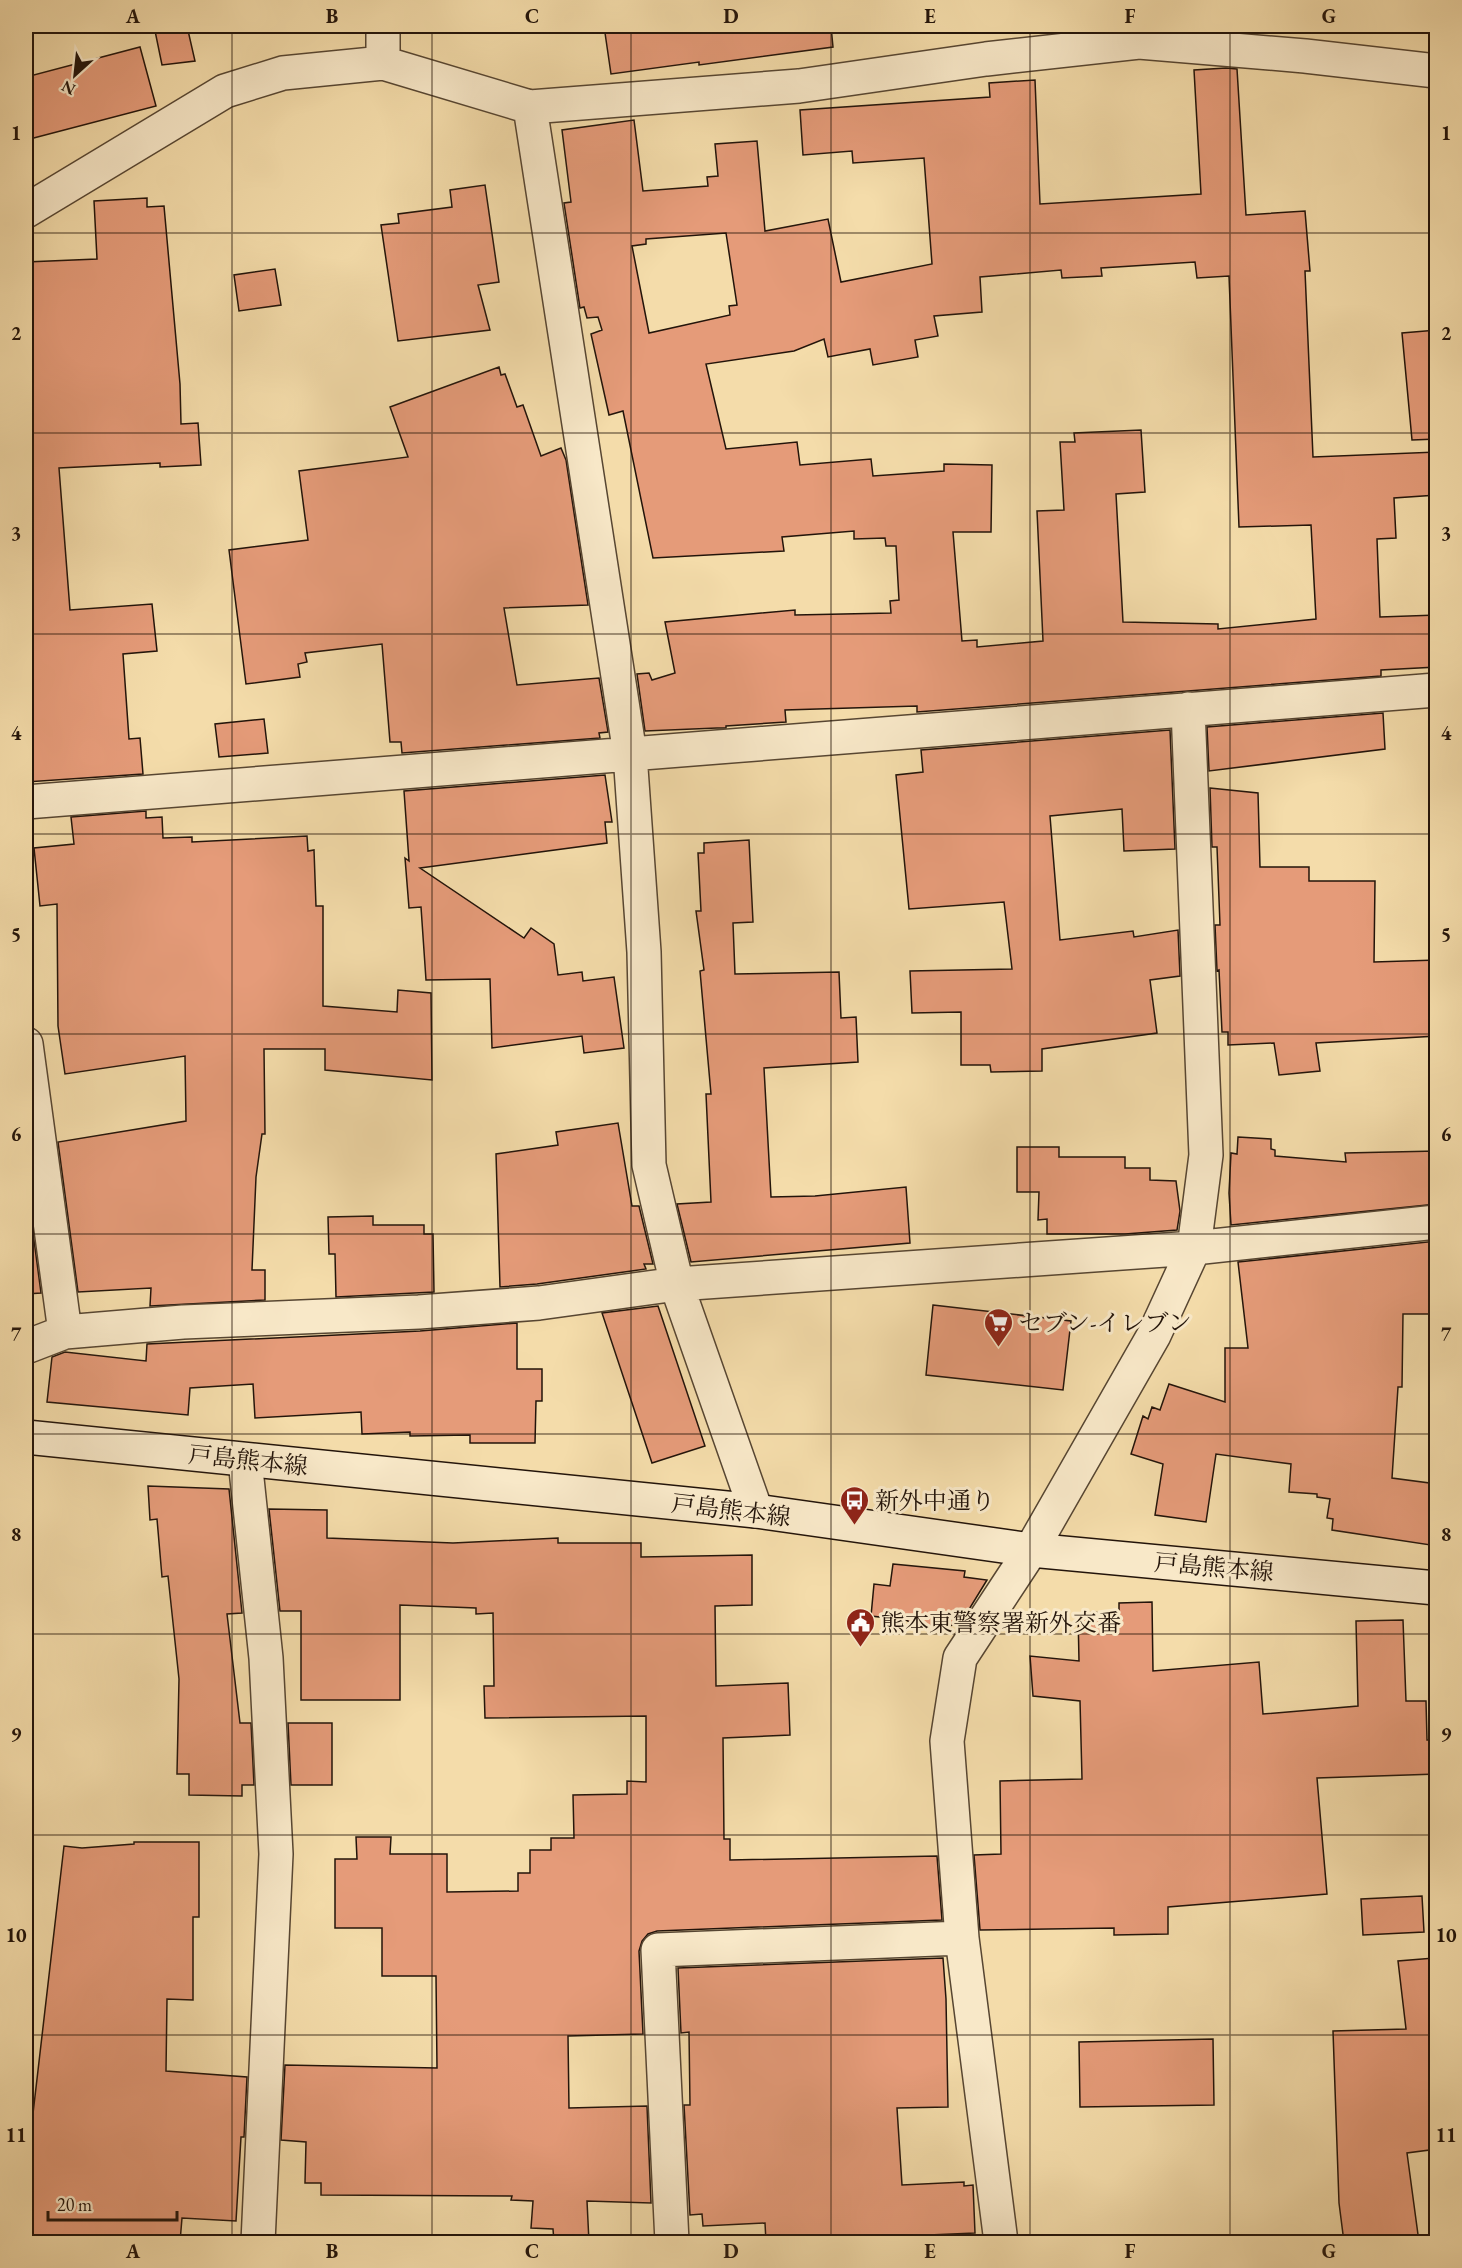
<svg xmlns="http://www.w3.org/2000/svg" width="1462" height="2268" font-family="'EB Garamond','Noto Serif JP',serif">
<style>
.building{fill:#e59b79;stroke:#23140a;stroke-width:1.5;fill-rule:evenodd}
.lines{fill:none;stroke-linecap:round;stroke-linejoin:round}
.minor-casing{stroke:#574632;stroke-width:36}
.secondary-casing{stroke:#23140a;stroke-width:36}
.minor{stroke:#f8e8c8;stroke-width:33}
.secondary{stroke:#f8e8c8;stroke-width:33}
.grid{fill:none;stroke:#23140a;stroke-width:1.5;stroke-opacity:0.55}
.labels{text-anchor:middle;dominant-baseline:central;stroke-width:6;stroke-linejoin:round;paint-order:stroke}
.poi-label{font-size:24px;fill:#23140a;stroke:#f8e8c8;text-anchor:start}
.street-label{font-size:24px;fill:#23140a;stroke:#f8e8c8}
.neatline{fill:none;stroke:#23140a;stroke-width:2}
.grid-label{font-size:20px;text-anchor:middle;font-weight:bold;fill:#23140a}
</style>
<rect width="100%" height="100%" fill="#f4dcaa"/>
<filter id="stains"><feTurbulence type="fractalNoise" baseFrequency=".00333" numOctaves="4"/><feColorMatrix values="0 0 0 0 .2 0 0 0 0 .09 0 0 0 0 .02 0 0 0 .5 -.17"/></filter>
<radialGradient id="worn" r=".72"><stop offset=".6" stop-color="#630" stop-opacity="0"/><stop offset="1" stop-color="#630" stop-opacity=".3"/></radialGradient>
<path class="building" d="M 154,26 L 187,26 L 195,61 L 162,65 Z
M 604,26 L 831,26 L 833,47 L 699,65 L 699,62 L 611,74 Z
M 140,47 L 156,106 L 26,140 L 26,77 Z
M 1226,68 L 1237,69 L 1246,215 L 1305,211 L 1310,271 L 1305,271 L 1313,457 L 1437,452 L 1437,495 L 1394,498 L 1396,538 L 1377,539 L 1380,617 L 1437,615 L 1437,667 L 1381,670 L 1381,676 L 917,712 L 917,706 L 785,710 L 786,722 L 726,726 L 726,728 L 717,728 L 645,731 L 637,674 L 649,673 L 652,680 L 675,673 L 665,622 L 795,610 L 795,615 L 891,613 L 890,601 L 899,600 L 896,546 L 886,546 L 885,538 L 854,539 L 854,531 L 782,537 L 784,551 L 653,558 L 623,411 L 609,415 L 591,334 L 602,330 L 598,317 L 587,318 L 584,307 L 580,308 L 564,203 L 571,202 L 562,130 L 634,120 L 643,191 L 708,186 L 707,177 L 718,176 L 715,144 L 757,141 L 765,231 L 828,219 L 841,282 L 932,264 L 924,158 L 853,163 L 852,151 L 803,155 L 800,110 L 990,97 L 989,83 L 1035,80 L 1040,204 L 1201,194 L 1194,70 ZM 726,233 L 737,305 L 729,306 L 730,315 L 649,333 L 632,246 L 646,244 L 646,239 ZM 1195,262 L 1197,278 L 1229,276 L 1239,527 L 1311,525 L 1316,619 L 1218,629 L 1218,624 L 1123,622 L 1116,494 L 1145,492 L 1141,430 L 1074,433 L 1075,442 L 1060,442 L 1064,510 L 1037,511 L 1043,641 L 977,647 L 977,640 L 962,641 L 953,532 L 991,532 L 992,465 L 944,464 L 944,471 L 873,476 L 871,459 L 800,465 L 797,442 L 726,449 L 706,364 L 794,351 L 824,339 L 828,357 L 870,349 L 873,365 L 918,357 L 915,340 L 938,336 L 934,316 L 982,312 L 980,277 L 1061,270 L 1062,278 L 1102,276 L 1101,268 Z
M 485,185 L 499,282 L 478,285 L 490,330 L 398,341 L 381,225 L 399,223 L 398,214 L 452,207 L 450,190 Z
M 147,198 L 147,207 L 164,206 L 180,384 L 181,424 L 198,423 L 201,465 L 160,467 L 160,463 L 59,468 L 70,610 L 152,604 L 157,651 L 123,654 L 129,739 L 140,738 L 143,774 L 26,782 L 26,262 L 97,259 L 94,201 Z
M 275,269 L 281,305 L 239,311 L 234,275 Z
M 1437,330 L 1437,439 L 1412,440 L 1402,333 Z
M 499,367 L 501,375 L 505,374 L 517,407 L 523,405 L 541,456 L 561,448 L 566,460 L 588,605 L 504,608 L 517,685 L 599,678 L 608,732 L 599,733 L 600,738 L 402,753 L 401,742 L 390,742 L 382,644 L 305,653 L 307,662 L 298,664 L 300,677 L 246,684 L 229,550 L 308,540 L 299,471 L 408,457 L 390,407 Z
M 1383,713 L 1385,749 L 1209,771 L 1207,727 Z
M 264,719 L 268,753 L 219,757 L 215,724 Z
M 1170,730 L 1175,849 L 1124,851 L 1122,809 L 1050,816 L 1060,940 L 1133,931 L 1134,937 L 1178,930 L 1180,976 L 1150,980 L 1157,1033 L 1042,1049 L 1042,1071 L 991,1072 L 990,1065 L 961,1065 L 961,1012 L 912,1013 L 910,971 L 1012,969 L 1004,902 L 909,909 L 896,775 L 923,772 L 921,750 Z
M 605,775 L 612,822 L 605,822 L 607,843 L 420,868 L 524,938 L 531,928 L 554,944 L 558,975 L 582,972 L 583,981 L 614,977 L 624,1048 L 584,1053 L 582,1036 L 492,1048 L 490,979 L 426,980 L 421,907 L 409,908 L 405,858 L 409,861 L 404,791 Z
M 1210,788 L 1258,793 L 1260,867 L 1309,867 L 1309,881 L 1375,881 L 1374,962 L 1437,960 L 1437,1036 L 1316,1043 L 1320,1071 L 1279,1075 L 1274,1043 L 1228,1045 L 1228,1032 L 1222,1032 L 1219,970 L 1217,971 L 1215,925 L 1220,925 L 1217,847 L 1212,847 Z
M 146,811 L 146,818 L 162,817 L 163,838 L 192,837 L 192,842 L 307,836 L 308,851 L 314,850 L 316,906 L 323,906 L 323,1006 L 397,1012 L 398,990 L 431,993 L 432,1080 L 325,1070 L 325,1049 L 264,1049 L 265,1134 L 262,1134 L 256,1177 L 252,1270 L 265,1270 L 265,1300 L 150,1306 L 151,1288 L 78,1292 L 58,1142 L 186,1121 L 185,1056 L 65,1074 L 58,1026 L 57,904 L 40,906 L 34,848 L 74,844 L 71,817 Z
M 749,840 L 753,922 L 733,923 L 735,974 L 839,972 L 841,1018 L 856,1017 L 858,1062 L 764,1068 L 771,1197 L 815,1196 L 906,1187 L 910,1243 L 691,1262 L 677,1204 L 711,1202 L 706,1094 L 711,1094 L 700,971 L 704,970 L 696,911 L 701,911 L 698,853 L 704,853 L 704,843 Z
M 618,1123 L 632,1206 L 639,1206 L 653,1264 L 644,1264 L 646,1269 L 537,1284 L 500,1287 L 496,1154 L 558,1145 L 556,1132 Z
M 1238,1137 L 1271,1139 L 1271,1149 L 1275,1150 L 1275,1156 L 1346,1162 L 1345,1153 L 1437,1151 L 1437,1204 L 1231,1225 L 1229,1193 L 1231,1153 L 1237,1154 Z
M 1017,1147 L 1059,1147 L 1059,1157 L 1125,1157 L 1125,1168 L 1150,1168 L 1150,1180 L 1176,1181 L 1180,1211 L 1177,1230 L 1125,1234 L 1047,1234 L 1047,1219 L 1038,1220 L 1039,1192 L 1017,1192 Z
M 26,1180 L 41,1293 L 26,1294 Z
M 373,1216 L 373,1225 L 424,1225 L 424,1234 L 433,1234 L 434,1292 L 336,1297 L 335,1254 L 329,1254 L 328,1217 Z
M 1437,1241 L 1437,1314 L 1403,1314 L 1402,1387 L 1398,1387 L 1392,1478 L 1437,1484 L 1437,1546 L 1332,1530 L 1333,1519 L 1327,1518 L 1330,1499 L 1317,1497 L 1317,1494 L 1289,1492 L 1291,1464 L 1216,1454 L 1206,1522 L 1155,1515 L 1163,1464 L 1131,1454 L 1143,1416 L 1148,1419 L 1152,1407 L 1160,1410 L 1169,1384 L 1225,1402 L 1225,1348 L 1248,1348 L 1238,1262 Z
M 933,1305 L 1071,1321 L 1063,1390 L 926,1375 Z
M 658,1306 L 705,1446 L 652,1463 L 602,1313 Z
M 517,1323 L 517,1369 L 542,1369 L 542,1401 L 536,1401 L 535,1443 L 470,1443 L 470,1435 L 410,1436 L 410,1432 L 362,1434 L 361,1412 L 255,1418 L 253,1384 L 190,1388 L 188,1415 L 47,1402 L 52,1357 L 65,1352 L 146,1361 L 147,1344 L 420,1331 Z
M 148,1486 L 229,1489 L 242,1613 L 227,1614 L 240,1723 L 251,1723 L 254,1785 L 242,1785 L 242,1796 L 189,1795 L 189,1774 L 177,1774 L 179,1679 L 168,1576 L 162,1577 L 157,1519 L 150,1520 Z
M 269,1509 L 327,1510 L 327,1538 L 453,1543 L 558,1538 L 558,1543 L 641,1543 L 641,1557 L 752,1555 L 752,1605 L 715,1606 L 716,1686 L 788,1683 L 790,1735 L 723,1738 L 724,1839 L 730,1839 L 730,1860 L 937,1856 L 942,1920 L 657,1931 L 648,1934 L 642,1941 L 639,1951 L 643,2034 L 568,2036 L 569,2108 L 647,2106 L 651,2203 L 587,2201 L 589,2242 L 554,2242 L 553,2229 L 531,2228 L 533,2201 L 511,2200 L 512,2196 L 321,2195 L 321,2183 L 305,2183 L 306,2142 L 281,2140 L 285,2065 L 437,2068 L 436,1976 L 382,1976 L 382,1928 L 335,1928 L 335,1859 L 357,1859 L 356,1837 L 391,1837 L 390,1854 L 447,1854 L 447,1892 L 518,1891 L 518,1873 L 530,1873 L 530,1850 L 551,1850 L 551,1838 L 574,1838 L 573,1795 L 627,1794 L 627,1781 L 646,1782 L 646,1716 L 485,1718 L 484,1686 L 494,1686 L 493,1613 L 476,1614 L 476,1608 L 400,1605 L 400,1700 L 301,1700 L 301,1611 L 280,1611 Z
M 893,1564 L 965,1571 L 964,1577 L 987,1580 L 968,1611 L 954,1625 L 939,1627 L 915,1625 L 906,1620 L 871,1616 L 874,1584 L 890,1586 Z
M 1152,1602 L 1153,1671 L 1259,1662 L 1263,1714 L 1358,1706 L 1356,1621 L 1403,1620 L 1406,1701 L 1426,1701 L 1427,1740 L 1437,1740 L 1437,1774 L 1317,1778 L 1327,1894 L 1168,1907 L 1168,1934 L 1114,1935 L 1114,1928 L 980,1930 L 974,1855 L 1001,1854 L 1000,1781 L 1082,1779 L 1080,1701 L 1033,1696 L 1030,1656 L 1079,1661 L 1078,1613 L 1119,1612 L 1119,1603 Z
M 288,1723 L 332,1723 L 332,1785 L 291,1785 Z
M 134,1842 L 199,1842 L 199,1917 L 193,1917 L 193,2000 L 167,1999 L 166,2071 L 247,2077 L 244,2137 L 241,2137 L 236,2221 L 182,2218 L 180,2242 L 102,2236 L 102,2242 L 26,2242 L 26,2210 L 33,2148 L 29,2148 L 64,1846 L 82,1848 L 134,1844 Z
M 1422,1896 L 1424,1932 L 1363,1935 L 1361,1899 Z
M 943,1958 L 946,1999 L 948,2107 L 897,2108 L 902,2185 L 964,2182 L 964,2186 L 973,2185 L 975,2233 L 906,2236 L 906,2242 L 766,2242 L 765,2223 L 703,2226 L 702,2214 L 690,2215 L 684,2105 L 690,2105 L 689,2032 L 681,2033 L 678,1968 Z
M 1434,1958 L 1437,1987 L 1437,2149 L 1407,2153 L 1419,2242 L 1344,2242 L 1339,2203 L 1333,2031 L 1406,2029 L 1398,1961 Z
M 1213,2039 L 1214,2105 L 1080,2107 L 1079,2042 Z"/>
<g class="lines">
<defs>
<path id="minor" d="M 383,26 L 383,63
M 530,107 L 630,754 L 644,952 L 649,1165 L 678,1289 L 756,1511
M 26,211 L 225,91 L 283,73 L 383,63 L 530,107 L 799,86 L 986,59 L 1139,42 L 1305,56 L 1436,71
M 26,802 L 1436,690
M 26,1044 L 65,1332
M 26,1347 L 65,1332 L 183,1322 L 419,1312 L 539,1303 L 677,1284 L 1194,1248 L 1436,1222
M 245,1460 L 266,1658 L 276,1854 L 258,2242
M 962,1938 L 1001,2242
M 672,2242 L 658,1950 L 962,1938 L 947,1741 L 960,1658 L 1031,1550 L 1154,1335 L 1194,1248 L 1206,1155 L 1188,709"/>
<path id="secondary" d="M 26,1437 L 756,1511 L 1031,1550 L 1436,1588"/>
</defs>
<use href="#minor" class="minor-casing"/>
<use href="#secondary" class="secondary-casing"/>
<use href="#minor" class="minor"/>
<use href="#secondary" class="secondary"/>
</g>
<path class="grid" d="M 232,26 L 232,2242M 432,26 L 432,2242M 631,26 L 631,2242M 831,26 L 831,2242M 1030,26 L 1030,2242M 1230,26 L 1230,2242M 26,233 L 1436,233M 26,433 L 1436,433M 26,634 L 1436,634M 26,834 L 1436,834M 26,1034 L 1436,1034M 26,1234 L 1436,1234M 26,1434 L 1436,1434M 26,1634 L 1436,1634M 26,1835 L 1436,1835M 26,2035 L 1436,2035"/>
<defs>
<symbol id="supermarket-pin" viewBox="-11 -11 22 30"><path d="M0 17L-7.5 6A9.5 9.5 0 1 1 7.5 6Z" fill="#8f2418" stroke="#f8e8c8"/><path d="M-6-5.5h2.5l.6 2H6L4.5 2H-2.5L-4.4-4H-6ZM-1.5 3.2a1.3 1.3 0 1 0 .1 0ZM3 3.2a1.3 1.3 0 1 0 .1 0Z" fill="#fff"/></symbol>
<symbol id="bus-pin" viewBox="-11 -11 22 30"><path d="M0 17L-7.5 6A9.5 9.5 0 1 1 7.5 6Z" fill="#8f2418" stroke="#f8e8c8"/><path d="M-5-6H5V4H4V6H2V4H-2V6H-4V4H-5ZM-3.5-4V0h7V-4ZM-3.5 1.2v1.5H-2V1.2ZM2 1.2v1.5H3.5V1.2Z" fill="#fff"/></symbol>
<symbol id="civic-pin" viewBox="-11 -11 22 30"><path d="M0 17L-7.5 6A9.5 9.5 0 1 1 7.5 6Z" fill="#8f2418" stroke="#f8e8c8"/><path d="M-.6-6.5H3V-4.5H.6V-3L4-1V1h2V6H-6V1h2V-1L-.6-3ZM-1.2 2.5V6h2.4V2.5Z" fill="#fff"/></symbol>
</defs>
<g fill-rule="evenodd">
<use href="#supermarket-pin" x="982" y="1306" width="33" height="45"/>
<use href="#bus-pin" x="838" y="1484" width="33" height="45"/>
<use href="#civic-pin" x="844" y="1606" width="33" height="45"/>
</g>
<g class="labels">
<g class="poi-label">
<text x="1019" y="1322">セブン-イレブン</text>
<text x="875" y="1500">新外中通り</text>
<text x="881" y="1622">熊本東警察署新外交番</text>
</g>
<g class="street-label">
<text transform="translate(248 1460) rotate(6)">戸島熊本線</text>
<text transform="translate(731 1510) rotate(7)">戸島熊本線</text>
<text transform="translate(1214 1567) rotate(5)">戸島熊本線</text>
</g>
</g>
<rect width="1462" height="2268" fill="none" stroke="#f4dcaa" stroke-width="66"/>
<g transform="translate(75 75) rotate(207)" stroke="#f8e8c8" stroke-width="4.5" paint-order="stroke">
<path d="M0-4.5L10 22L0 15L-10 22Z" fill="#23140a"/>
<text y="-9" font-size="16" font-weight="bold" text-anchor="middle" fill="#23140a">N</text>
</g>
<path d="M48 2211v9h129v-9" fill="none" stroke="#23140a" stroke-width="3"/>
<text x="57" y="2211" font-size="18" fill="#23140a" stroke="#f8e8c8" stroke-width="4.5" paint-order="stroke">20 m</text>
<rect x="33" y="33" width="1396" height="2202" class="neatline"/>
<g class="grid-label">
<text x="133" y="23">A</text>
<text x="332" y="23">B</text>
<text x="532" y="23">C</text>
<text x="731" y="23">D</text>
<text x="930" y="23">E</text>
<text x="1130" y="23">F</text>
<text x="1329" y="23">G</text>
<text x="16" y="140">1</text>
<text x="1446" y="140">1</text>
<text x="16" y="340">2</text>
<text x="1446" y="340">2</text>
<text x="16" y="540">3</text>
<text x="1446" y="540">3</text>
<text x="16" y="740">4</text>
<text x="1446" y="740">4</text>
<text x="16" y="941">5</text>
<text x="1446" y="941">5</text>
<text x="16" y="1141">6</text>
<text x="1446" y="1141">6</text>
<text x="16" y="1341">7</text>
<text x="1446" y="1341">7</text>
<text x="16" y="1541">8</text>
<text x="1446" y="1541">8</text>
<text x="16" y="1741">9</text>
<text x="1446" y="1741">9</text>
<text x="16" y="1942">10</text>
<text x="1446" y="1942">10</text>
<text x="16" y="2142">11</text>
<text x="1446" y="2142">11</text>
<text x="133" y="2258">A</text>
<text x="332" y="2258">B</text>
<text x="532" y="2258">C</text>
<text x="731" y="2258">D</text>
<text x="930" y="2258">E</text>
<text x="1130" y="2258">F</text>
<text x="1329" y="2258">G</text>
</g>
<rect width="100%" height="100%" filter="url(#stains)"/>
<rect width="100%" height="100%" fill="url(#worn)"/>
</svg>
